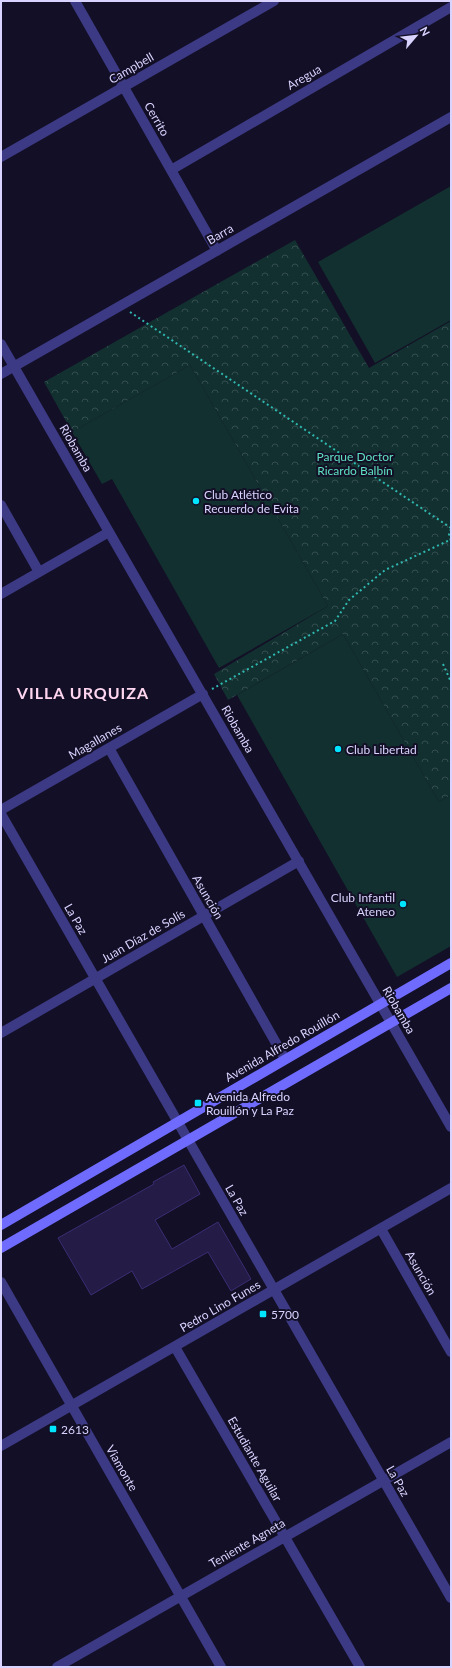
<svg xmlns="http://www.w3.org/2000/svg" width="452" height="1668" font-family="Lato,sans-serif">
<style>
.green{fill:#12302f}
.park{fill:url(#park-crowns)}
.building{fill:#241b47;stroke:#3b2d73}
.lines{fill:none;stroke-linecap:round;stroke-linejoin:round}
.path{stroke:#2fb8b0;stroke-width:2;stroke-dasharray:2 3;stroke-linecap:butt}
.street{stroke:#3d3a85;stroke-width:10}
.secondary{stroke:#6f6bff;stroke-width:10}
.poi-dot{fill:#00e5ff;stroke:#130f26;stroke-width:1.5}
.labels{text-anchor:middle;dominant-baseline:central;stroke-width:4;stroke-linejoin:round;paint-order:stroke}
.street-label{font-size:12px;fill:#d9d4ff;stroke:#130f26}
.park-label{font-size:12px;fill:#5fe0c0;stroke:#130f26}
.poi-label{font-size:12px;fill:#d9d4ff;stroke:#130f26;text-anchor:start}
.district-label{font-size:16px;font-weight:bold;letter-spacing:1px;fill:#ffd6f0;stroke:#130f26}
</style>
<defs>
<pattern id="park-crowns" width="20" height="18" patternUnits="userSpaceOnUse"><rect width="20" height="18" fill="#12302f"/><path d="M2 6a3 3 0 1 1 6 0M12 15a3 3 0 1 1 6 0" fill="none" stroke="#344d4e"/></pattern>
</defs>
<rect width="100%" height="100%" fill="#130f26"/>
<path class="green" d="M 451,186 L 451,320 L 375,363 L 318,262 Z
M 190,365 L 328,606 L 219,668 L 112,479 L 102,484 L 72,432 Z
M 343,634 L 439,802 L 451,795 L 451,946 L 397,977 L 237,695 Z"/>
<path class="park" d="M 295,240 L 369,368 L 451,321 L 451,795 L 439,802 L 343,634 L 228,700 L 214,674 L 328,606 L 190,365 L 72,432 L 44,382 Z"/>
<path class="building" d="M 184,1165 L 200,1194 L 155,1220 L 172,1249 L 218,1222 L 251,1279 L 231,1291 L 208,1252 L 142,1289 L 132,1271 L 91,1295 L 58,1238 L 154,1184 L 153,1182 Z"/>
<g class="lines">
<path class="path" d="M 130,312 L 451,528
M 451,529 L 449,534 L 451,541
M 443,664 L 451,682
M 212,689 L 335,621 L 349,600 L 385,570 L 450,540"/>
<path class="street" d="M 75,1 L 217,251
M 1,157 L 274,1
M 171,170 L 451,7
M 1,344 L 451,1127
M 1,374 L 451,117
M 1,505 L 39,572
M 1,594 L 109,532
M 109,748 L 285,1059
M 1,810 L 203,694
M 1,814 L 451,1598
M 1,1033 L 299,861
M 381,1229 L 451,1352
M 1,1282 L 221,1667
M 175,1347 L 360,1667
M 1,1446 L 451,1188
M 57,1667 L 451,1442"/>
<path class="secondary" d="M 1,1225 L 451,963
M 1,1248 L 451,988"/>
</g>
<g class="poi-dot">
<circle cx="196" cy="501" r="4"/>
<circle cx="338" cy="749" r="4"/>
<circle cx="403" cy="904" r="4"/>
<rect x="194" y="1099" width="8" height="8" rx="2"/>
<rect x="259" y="1310" width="8" height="8" rx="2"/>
<rect x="49" y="1425" width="8" height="8" rx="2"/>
</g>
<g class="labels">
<g class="street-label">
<text transform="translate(131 68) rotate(-30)">Campbell</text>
<text transform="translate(304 77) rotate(-30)">Aregua</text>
<text transform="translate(157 119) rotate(60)">Cerrito</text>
<text transform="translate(220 234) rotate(-30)">Barra</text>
<text transform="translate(76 448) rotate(60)">Riobamba</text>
<text transform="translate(238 729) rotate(60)">Riobamba</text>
<text transform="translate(95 741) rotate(-30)">Magallanes</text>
<text transform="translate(208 897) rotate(60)">Asunción</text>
<text transform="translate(76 919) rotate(60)">La Paz</text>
<text transform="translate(143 936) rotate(-30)">Juan Díaz de Solís</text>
<text transform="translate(399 1010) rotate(60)">Riobamba</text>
<text transform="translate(282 1046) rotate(-30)">Avenida Alfredo Rouillón</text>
<text transform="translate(237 1200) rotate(60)">La Paz</text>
<text transform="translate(421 1273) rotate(60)">Asunción</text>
<text transform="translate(220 1306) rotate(-30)">Pedro Lino Funes</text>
<text transform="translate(255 1459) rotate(60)">Estudiante Aguilar</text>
<text transform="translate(122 1468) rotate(60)">Viamonte</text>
<text transform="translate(398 1481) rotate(60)">La Paz</text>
<text transform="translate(247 1543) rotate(-30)">Teniente Agneta</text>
</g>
<g class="park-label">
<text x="355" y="456">Parque Doctor<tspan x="355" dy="14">Ricardo Balbín</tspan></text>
</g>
<g class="poi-label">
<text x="204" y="494">Club Atlético<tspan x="204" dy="14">Recuerdo de Evita</tspan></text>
<text x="346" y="749">Club Libertad</text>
<text x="395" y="897" text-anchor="end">Club Infantil<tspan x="395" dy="14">Ateneo</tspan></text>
<text x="206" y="1096">Avenida Alfredo<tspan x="206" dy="14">Rouillón y La Paz</tspan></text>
<text x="271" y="1314">5700</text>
<text x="61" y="1429">2613</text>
</g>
<g class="district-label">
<text x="83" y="692">VILLA URQUIZA</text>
</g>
</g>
<rect width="452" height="1668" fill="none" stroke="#d9d4ff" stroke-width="4"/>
<g transform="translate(416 36) rotate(62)" stroke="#130f26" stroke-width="3" paint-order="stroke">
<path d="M0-3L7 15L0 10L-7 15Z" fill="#d9d4ff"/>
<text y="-6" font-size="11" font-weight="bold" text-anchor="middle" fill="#d9d4ff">N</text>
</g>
</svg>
